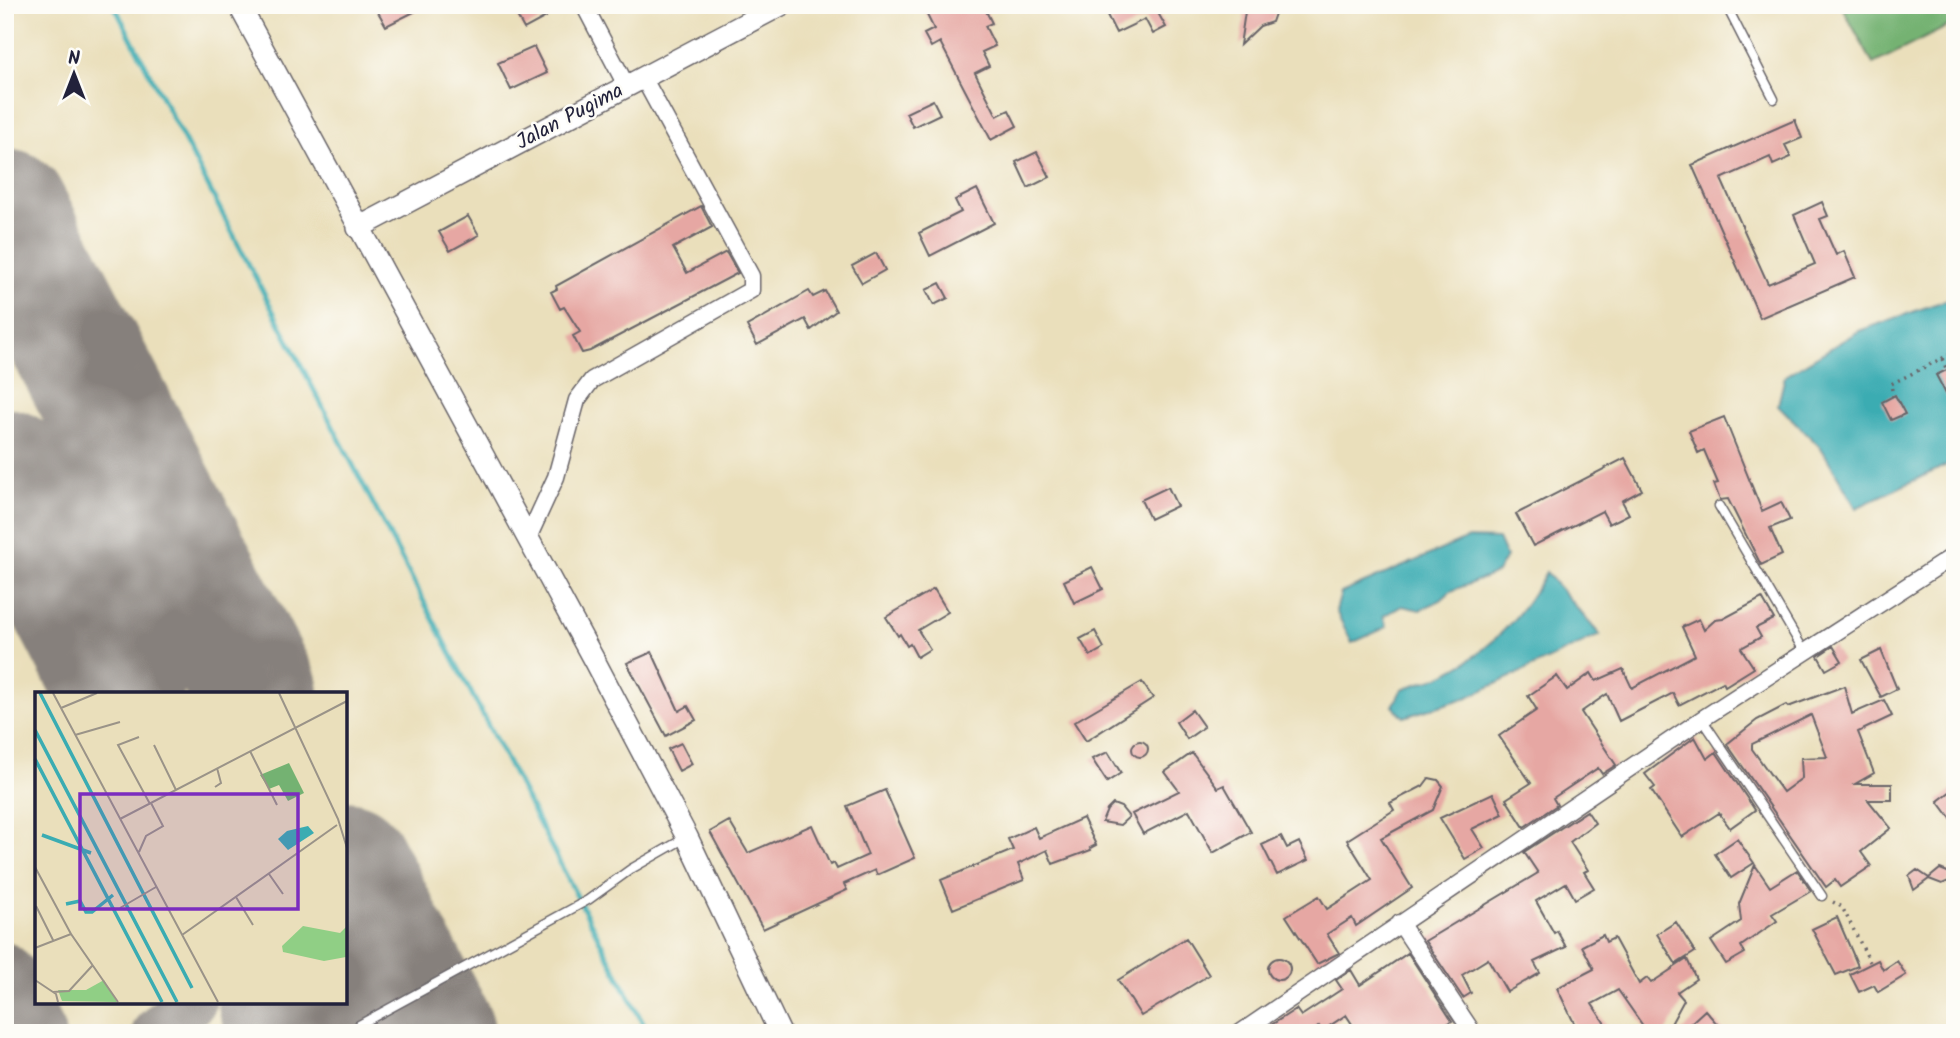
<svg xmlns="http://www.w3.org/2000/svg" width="1960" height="1038" font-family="Kalam,sans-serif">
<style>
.forest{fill:#74b272;stroke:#4b6a56;stroke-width:2}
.water{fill:#3aacb2;stroke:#2e6776;stroke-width:2}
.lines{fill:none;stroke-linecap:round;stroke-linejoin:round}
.stream{stroke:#3aacb2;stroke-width:5}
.taxiway{stroke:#86807b;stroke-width:51}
.runway{stroke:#86807b;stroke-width:126}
.building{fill:#e6a7a3;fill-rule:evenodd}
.lane-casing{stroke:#686468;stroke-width:11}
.street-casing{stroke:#686468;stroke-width:19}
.secondary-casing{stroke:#686468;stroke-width:24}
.path{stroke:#686468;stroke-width:3.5;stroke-dasharray:2 5;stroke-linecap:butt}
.lane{stroke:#fff;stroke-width:8}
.street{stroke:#fff;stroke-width:16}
.secondary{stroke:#fff;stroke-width:21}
.labels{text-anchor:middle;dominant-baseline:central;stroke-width:5;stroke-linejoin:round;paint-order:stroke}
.street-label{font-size:21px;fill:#22223b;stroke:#fdfcf7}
.inset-river{fill:none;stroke:#3aacb2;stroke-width:3.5}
.inset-road{fill:none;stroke:#9a9388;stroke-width:2}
.view{fill:#7b2cbf;fill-opacity:0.15;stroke:#7b2cbf;stroke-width:3.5}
.inset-edge{fill:none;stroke:#22223b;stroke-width:3.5}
</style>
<rect width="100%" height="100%" fill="#fdfcf7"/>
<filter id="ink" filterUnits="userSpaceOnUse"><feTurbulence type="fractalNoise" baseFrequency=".0143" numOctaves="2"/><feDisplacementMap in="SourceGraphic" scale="14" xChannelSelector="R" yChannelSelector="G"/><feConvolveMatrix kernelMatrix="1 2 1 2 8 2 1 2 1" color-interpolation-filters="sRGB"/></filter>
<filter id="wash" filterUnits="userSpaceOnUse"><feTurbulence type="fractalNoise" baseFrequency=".00686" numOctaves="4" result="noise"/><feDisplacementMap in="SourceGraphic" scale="28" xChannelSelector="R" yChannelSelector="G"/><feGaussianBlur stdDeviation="1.57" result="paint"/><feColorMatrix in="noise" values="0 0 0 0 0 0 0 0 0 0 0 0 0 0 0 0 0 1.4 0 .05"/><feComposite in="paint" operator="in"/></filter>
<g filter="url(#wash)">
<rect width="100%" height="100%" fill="#eadfbb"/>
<path class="forest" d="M 1841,5 L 1955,5 L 1955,23 L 1873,64 Z"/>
<path class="water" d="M 1955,297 L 1955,461 L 1856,508 L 1822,449 L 1778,405 L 1785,376 L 1859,331 Z
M 1468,538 L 1498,539 L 1506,557 L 1497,573 L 1451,591 L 1441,600 L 1420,610 L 1402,606 L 1383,616 L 1387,627 L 1352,643 L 1336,611 L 1341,593 Z
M 1546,572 L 1600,635 L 1468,697 L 1404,717 L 1393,706 L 1402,689 C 1417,683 1435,680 1449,672 C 1490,651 1525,612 1546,572 Z"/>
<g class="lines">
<path class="stream" d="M 114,5 L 648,1033"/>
<path class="taxiway" d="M 5,464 L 43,484 L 101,531
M 5,968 L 14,978 L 40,1033
M 157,1033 L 191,1001"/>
<path class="runway" d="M 5,211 L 256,693
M 5,471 L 121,693
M 345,864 L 432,1033
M 281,1001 L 297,1033"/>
</g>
<g id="blocks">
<path class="building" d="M 374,5 L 428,5 L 386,26 Z
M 522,5 L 540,5 L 546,17 L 524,29 L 514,10 Z
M 932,5 L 983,5 L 992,23 L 985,26 L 995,46 L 982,52 L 989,66 L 975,73 L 997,116 L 1009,110 L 1017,126 L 991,140 L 940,42 L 931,47 L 924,34 L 934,29 L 924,9 Z
M 1102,5 L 1174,5 L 1158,13 L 1166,27 L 1153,34 L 1145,19 L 1116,33 Z
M 1246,5 L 1278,5 L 1272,22 L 1260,26 L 1240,45 Z
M 534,47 L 547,73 L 511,90 L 498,63 Z
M 933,100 L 940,114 L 913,127 L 906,113 Z
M 1795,120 L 1802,138 L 1785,145 L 1791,157 L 1773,165 L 1770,157 L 1721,179 L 1768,284 L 1815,264 L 1794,215 L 1822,202 L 1828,216 L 1820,219 L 1836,255 L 1844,251 L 1855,277 L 1760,318 L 1692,165 Z
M 1037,152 L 1050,177 L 1028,188 L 1016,162 Z
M 977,189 L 994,223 L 930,256 L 919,233 L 961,212 L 955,200 Z
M 701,206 L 712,227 L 673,248 L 687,273 L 726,252 L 738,273 L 590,351 L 582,353 L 573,336 L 580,332 L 564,307 L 560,309 L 551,292 L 557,289 L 556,286 Z
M 468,216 L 479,235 L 450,251 L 439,232 Z
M 876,253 L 885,270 L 862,283 L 852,266 Z
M 940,283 L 948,298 L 934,305 L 926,290 Z
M 809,291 L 813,297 L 825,291 L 836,311 L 811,330 L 805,319 L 757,345 L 747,326 Z
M 1951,368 L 1955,376 L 1955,411 L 1936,375 Z
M 1895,395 L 1905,414 L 1891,420 L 1882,402 Z
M 1724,417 L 1762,511 L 1781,502 L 1790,520 L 1770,528 L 1782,555 L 1761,565 L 1728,499 L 1720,500 L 1714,484 L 1718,483 L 1704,450 L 1698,453 L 1689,431 Z
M 1625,458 L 1642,490 L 1622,501 L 1629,514 L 1609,524 L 1602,511 L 1533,546 L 1516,514 Z
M 1168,487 L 1177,506 L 1150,519 L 1141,500 Z
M 1092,567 L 1103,589 L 1074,603 L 1064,581 Z
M 934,589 L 948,612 L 918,630 L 930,649 L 917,657 L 910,644 L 907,646 L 900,634 L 898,636 L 886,617 Z
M 1762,598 L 1774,619 L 1756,628 L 1761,637 L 1741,648 L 1754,668 L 1725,686 L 1723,682 L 1679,705 L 1673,693 L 1619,721 L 1607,694 L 1581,712 L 1616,765 L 1602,774 L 1598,768 L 1553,798 L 1557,805 L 1524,827 L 1506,799 L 1531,783 L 1499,736 L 1537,710 L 1528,696 L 1557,676 L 1567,690 L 1591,673 L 1596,681 L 1623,669 L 1632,688 L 1695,655 L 1682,627 L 1699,619 L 1704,630 L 1715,620 L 1723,619 Z
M 1095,631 L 1104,648 L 1090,656 L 1080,639 Z
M 1833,646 L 1842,661 L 1826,670 L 1818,656 Z
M 1881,650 L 1897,689 L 1881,697 L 1861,660 Z
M 652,652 L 679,711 L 688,706 L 696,720 L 666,736 L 627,663 Z
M 1142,682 L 1153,698 L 1086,741 L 1074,722 Z
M 1844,686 L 1852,714 L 1884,700 L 1892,716 L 1858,732 L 1874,773 L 1855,784 L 1892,784 L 1892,800 L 1868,800 L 1891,828 L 1861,852 L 1871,866 L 1840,887 L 1835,880 L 1826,887 L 1727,744 L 1757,720 L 1786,705 L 1788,707 ZM 1811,715 L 1827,757 L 1801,758 L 1802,778 L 1783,792 L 1752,749 L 1752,744 Z
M 1192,710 L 1204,727 L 1187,739 L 1176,722 Z
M 1695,737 L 1707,759 L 1716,752 L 1755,810 L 1730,828 L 1719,813 L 1682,837 L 1651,790 L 1655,787 L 1645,774 Z
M1132 749a8 8 0 1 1 16 0a8 8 0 1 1-16 0Z
M 681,743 L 692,764 L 679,771 L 668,749 Z
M 1108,752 L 1121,773 L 1107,782 L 1092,759 Z
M 1192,753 L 1218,788 L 1224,785 L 1251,832 L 1213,853 L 1189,810 L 1143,834 L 1132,814 L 1179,791 L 1165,772 Z
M 1429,778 L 1438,780 L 1443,786 L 1433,810 L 1381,838 L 1412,888 L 1356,926 L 1352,918 L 1327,934 L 1339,953 L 1317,964 L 1286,916 L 1319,896 L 1327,909 L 1372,880 L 1347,840 L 1394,810 L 1390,803 L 1423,786 Z
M 1955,788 L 1955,824 L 1938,801 Z
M 885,790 L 915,858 L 877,875 L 875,870 L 844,884 L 847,890 L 763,929 L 710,832 L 729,821 L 748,853 L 812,825 L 830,865 L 834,863 L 837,869 L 868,855 L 847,806 Z
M 1493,793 L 1503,814 L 1472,829 L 1484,848 L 1465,859 L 1440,818 Z
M 1113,804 L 1121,807 L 1129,817 L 1120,825 L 1102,822 L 1107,810 Z
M 1587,811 L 1595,823 L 1570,842 L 1588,870 L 1584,872 L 1594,888 L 1575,899 L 1566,883 L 1536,901 L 1554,933 L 1557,931 L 1566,947 L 1534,962 L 1540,973 L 1507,992 L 1488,959 L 1462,975 L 1471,993 L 1463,998 L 1425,941 L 1538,873 L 1524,852 Z
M 1083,818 L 1096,845 L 1090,848 L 1091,850 L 1053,864 L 1047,850 L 1018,864 L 1024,880 L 953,909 L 941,880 L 1013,850 L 1008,839 L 1034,827 L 1039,838 Z
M 1281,836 L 1287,848 L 1299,842 L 1308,860 L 1277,875 L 1262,845 Z
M 1737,839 L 1754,863 L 1731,878 L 1715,854 Z
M 1755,865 L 1770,887 L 1797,870 L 1811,891 L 1772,914 L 1777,921 L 1741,946 L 1745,953 L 1726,964 L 1711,941 L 1741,921 L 1739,904 Z
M 1940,869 L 1950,873 L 1949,881 L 1942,884 L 1929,879 L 1914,890 L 1909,876 L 1917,870 L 1929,878 Z
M 1837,917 L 1858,966 L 1836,975 L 1812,929 Z
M 1676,922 L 1695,952 L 1676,964 L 1657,934 Z
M 1603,935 L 1606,942 L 1614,938 L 1639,984 L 1647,978 L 1651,983 L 1687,959 L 1696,979 L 1677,992 L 1684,1000 L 1666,1033 L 1648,1033 L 1618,990 L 1592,1004 L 1611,1033 L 1579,1033 L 1557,988 L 1594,969 L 1582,946 Z
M 1186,938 L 1209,975 L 1141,1016 L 1118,980 Z
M 1408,953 L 1452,1021 L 1432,1033 L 1358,1033 L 1346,1015 L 1322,1031 L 1319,1026 L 1312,1033 L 1259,1033 L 1296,1009 L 1301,1016 L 1342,989 L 1336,980 L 1351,970 L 1360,985 Z
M1268 969a11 11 0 1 1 22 0a11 11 0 1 1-22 0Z
M 1878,960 L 1883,970 L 1897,961 L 1906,975 L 1878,992 L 1874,985 L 1859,992 L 1850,974 Z
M 1705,1010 L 1725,1033 L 1680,1033 Z"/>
</g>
</g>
<g filter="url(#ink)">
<use href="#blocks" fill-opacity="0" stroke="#686468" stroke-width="2"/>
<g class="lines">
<defs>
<path id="lane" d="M 1726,5 L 1774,99
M 1719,506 L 1804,651
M 1702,719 L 1822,896
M 359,1025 L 588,900 L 631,869 L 687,837"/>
<path id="street" d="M 584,5 L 627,87
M 528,538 L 556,477 L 577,400 L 592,380 L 751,290 L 751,276 L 644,79
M 1400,923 L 1473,1033
M 1240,1033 L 1702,719 L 1955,555"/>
<path id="secondary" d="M 239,5 L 595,662 L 687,837 L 780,1033
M 358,228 L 781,5"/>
</defs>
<use href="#lane" class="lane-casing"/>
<use href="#street" class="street-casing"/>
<use href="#secondary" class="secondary-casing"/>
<path class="path" d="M 1942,359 L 1947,370
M 1893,397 L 1891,384 L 1955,352
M 1833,902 L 1842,907 L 1870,962"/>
<use href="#lane" class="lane"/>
<use href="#street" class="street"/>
<use href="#secondary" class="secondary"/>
</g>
</g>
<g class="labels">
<g class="street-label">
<text transform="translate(570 117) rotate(-28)">Jalan Pugima</text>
</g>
</g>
<g transform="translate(35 692)">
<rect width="312" height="312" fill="#eadfbb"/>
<path d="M 268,234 L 305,241 L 311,235 L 311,265 L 289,269 L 248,260 L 247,254 ZM 69,288 L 82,310 L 27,309 L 23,298 L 51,298 Z" fill="#90cf85"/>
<path d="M 254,71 L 269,101 L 253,109 L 244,93 L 234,97 L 225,83 Z" fill="#74b272"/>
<path d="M 273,134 L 279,141 L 253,158 L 243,147 L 252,139 Z" fill="#3aacb2"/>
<path class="inset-river" d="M 5,1 L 157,296M 0,38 L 142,310M 0,67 L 127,310M 7,143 L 56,161M 31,212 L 45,209 L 51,220 L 57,220 L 78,203"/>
<path class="inset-road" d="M 18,1 L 183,310M 244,1 L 303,127 L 312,156M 26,16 L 62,1M 40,43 L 85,30M 104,45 L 83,53 L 115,112M 119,53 L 141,98M 215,59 L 242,113M 180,95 L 186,91 L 182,76M 85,127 L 312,9M 104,160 L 111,144 L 128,134 L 116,111M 0,175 L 36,242M 234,182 L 248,202M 201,205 L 218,233M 1,214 L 18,248M 85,216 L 121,195M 147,243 L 302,133M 0,256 L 36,242 L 83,310M 0,288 L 21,302 L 23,310M 18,300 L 34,299 L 57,274"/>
<path class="view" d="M 45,102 L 263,102 L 263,217 L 45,217 Z"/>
<rect width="312" height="312" class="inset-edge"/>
</g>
<rect width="1960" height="1038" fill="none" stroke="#fdfcf7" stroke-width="28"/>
<g transform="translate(74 74)" stroke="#fdfcf7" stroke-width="5" paint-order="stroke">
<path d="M0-5L12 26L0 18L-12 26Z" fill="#22223b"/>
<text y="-10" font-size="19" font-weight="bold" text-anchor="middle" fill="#22223b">N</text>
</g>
</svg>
